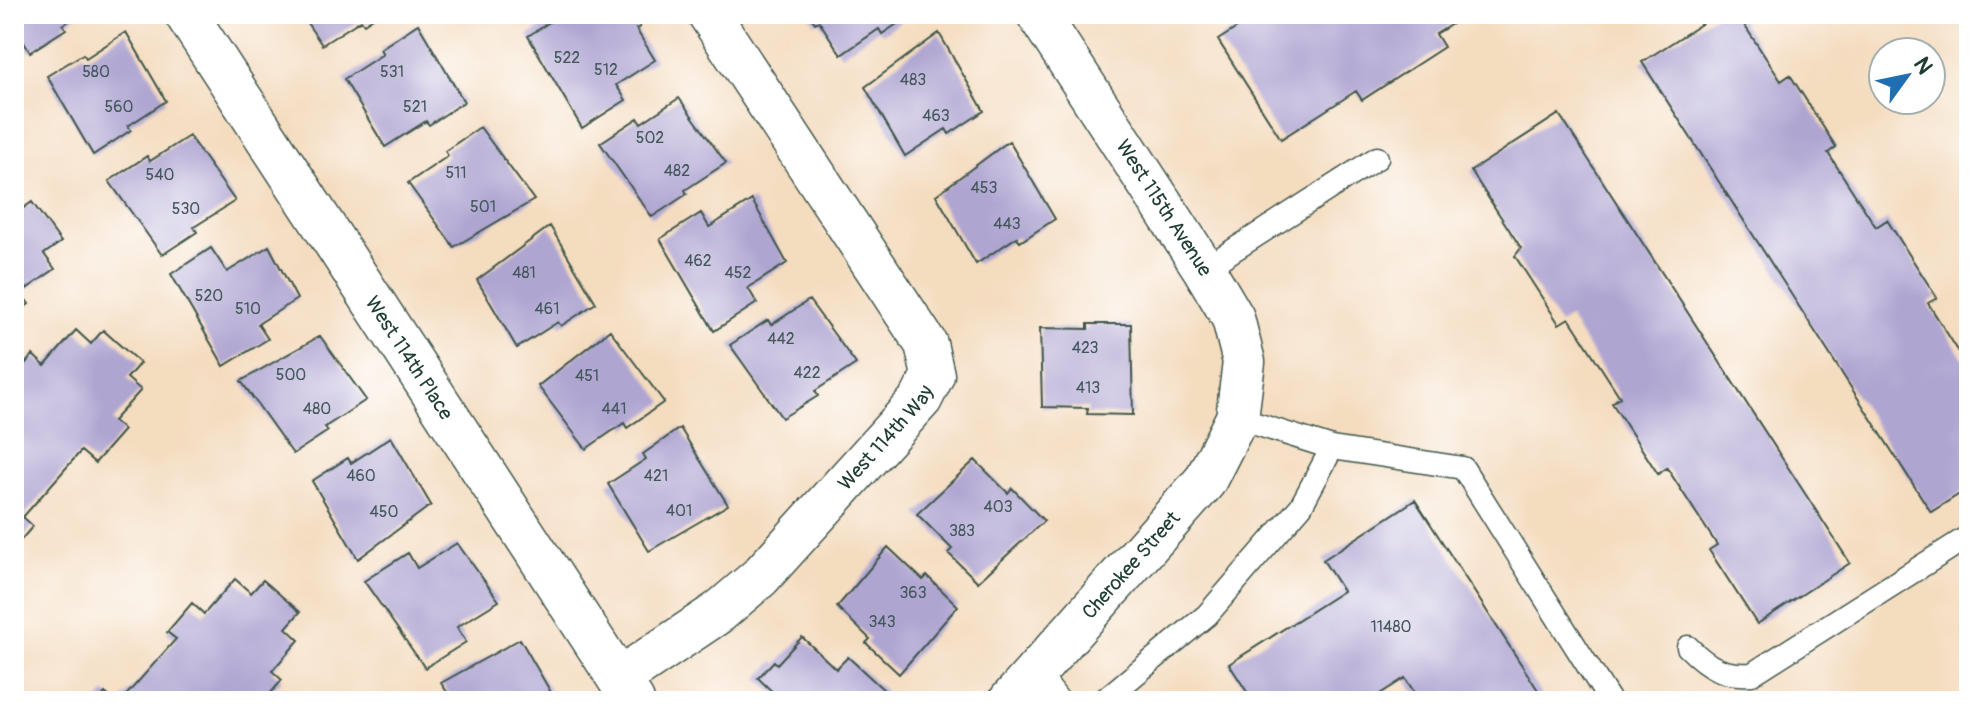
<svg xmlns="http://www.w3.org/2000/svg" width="1983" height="715" font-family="Pangolin,sans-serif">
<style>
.building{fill:#afa5d1}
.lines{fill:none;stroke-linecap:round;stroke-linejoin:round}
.lane-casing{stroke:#3f5549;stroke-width:25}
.street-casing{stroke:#3f5549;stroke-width:45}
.lane{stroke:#fff;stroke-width:22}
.street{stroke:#fff;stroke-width:42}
.labels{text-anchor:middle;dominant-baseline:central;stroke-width:8;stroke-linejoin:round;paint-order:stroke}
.number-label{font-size:16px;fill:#43575b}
.street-label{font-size:20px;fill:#1f3d34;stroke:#fff}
</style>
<rect width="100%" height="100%" fill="#fff"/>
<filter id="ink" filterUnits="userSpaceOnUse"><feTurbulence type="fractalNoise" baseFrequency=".0125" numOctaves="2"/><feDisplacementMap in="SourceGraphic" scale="16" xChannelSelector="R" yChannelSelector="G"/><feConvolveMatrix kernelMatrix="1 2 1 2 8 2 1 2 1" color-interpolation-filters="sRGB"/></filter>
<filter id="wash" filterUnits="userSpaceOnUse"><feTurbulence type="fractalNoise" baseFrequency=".006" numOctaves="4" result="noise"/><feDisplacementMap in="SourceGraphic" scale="32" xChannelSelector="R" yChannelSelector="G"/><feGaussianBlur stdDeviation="1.8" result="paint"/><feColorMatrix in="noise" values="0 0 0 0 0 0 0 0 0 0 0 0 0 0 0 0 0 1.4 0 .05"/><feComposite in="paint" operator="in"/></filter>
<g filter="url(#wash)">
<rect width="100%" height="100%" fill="#f4dcbf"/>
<g id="blocks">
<path class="building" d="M 14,14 L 79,14 L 63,25 L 66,29 L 30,52 L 14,27 Z
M 301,14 L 379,14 L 364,24 L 361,20 L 322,45 Z
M 562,14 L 572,14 L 578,23 L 592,14 L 631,14 L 640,27 L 636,29 L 655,60 L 616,85 L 626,100 L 582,128 L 528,36 Z
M 809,14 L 912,14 L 882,34 L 879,29 L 841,55 L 819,21 L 815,23 Z
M 1259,14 L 1468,14 L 1436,34 L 1444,47 L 1362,100 L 1356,91 L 1281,139 L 1218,40 Z
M 1717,14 L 1737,14 L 1781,81 L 1790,75 L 1836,147 L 1828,153 L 1876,227 L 1887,220 L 1937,298 L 1928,303 L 1969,368 L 1969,488 L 1931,512 L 1642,62 Z
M 418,24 L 464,102 L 429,125 L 426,121 L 385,147 L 344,79 L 383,54 L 380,49 Z
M 126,32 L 166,101 L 128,126 L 131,130 L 93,155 L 47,76 L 83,54 L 86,58 Z
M 939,33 L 984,111 L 949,134 L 946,129 L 905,156 L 865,87 Z
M 679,98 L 726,163 L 685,190 L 687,194 L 652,217 L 600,143 L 638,118 L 641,123 Z
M 1559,114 L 1850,563 L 1757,624 L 1709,550 L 1717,545 L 1667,468 L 1658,474 L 1612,403 L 1620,397 L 1569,318 L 1559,324 L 1515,256 L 1521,248 L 1471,171 Z
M 480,127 L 534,200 L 454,247 L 408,183 L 448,156 L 445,151 Z
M 189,136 L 235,201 L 194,227 L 197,232 L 162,255 L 109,181 L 147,156 L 150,161 Z
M 1009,141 L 1055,219 L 1020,242 L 1017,237 L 976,264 L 936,195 Z
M 752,200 L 787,263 L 748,288 L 757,303 L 714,331 L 660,239 L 701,213 L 709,227 Z
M 32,202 L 61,242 L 44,254 L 55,269 L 21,293 L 29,304 L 14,315 L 14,207 L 18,212 Z
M 550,226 L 596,303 L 561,326 L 558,322 L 517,348 L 477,280 Z
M 269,246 L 297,299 L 258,324 L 268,339 L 224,366 L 171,274 L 211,248 L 227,272 Z
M 809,300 L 856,364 L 815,391 L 818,396 L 782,418 L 730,345 L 768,320 L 771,325 Z
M 1088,324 L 1131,324 L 1133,415 L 1087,414 L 1088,408 L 1042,407 L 1040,328 L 1088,329 Z
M 76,330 L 91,344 L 103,330 L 140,363 L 127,378 L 141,390 L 113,421 L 124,430 L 95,463 L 81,451 L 23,517 L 33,526 L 14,548 L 14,376 L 33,355 L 45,366 Z
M 610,330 L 664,402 L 627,428 L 624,423 L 586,449 L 538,386 Z
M 320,336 L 366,400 L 325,427 L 328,431 L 293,454 L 241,381 Z
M 680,428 L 728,505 L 649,551 L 608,484 L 646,459 L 643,454 Z
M 391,437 L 431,505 L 358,559 L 312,481 L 348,458 L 351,463 Z
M 975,460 L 1008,493 L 1012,488 L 1044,521 L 978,582 L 948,553 L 952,549 L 917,514 Z
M 1415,500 L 1545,701 L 1420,701 L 1405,678 L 1369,701 L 1232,701 L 1247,692 L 1229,664 L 1343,591 L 1323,560 Z
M 457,543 L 499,601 L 457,627 L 466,642 L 425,668 L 364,581 L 408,553 L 417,568 Z
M 888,547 L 923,580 L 927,576 L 958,606 L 899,674 L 866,643 L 870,639 L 837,607 Z
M 235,579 L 251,593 L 263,580 L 300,612 L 286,628 L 299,640 L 272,671 L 282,680 L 264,701 L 121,701 L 176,639 L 167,632 L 192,603 L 204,614 Z
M 802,637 L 836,669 L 848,657 L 886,692 L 877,701 L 782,701 L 758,678 L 774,661 L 777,664 Z
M 520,639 L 556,701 L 453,701 L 441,683 Z
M 105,693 L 115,701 L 98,701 Z"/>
</g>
</g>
<g filter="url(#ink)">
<use href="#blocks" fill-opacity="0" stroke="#3f5549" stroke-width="2"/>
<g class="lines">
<defs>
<path id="lane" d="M 1204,269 L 1377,158
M 1237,418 L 1332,448 L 1463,468 L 1610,701
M 1688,647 C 1708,667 1723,676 1752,674 L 1969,536
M 1036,671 L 1059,701
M 1103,701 L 1207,615 L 1301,506 L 1332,448"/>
<g id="street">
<path id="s1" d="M 186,14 L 633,701"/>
<path id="s2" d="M 619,679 L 719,612 L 760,577 L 921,399 L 933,375 L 926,344 L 709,14"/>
<path id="s3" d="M 1010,701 L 1205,481 L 1237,418 L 1244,362 L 1233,318 L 1204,269 L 1038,14"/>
</g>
</defs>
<use href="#lane" class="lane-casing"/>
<use href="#street" class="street-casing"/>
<use href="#lane" class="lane"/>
<use href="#street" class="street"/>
</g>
</g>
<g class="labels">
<g class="number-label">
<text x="567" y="58">522</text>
<text x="606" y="70">512</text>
<text x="96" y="72">580</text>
<text x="392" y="72">531</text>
<text x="913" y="80">483</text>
<text x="119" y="107">560</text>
<text x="415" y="107">521</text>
<text x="936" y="116">463</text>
<text x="650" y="138">502</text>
<text x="677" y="171">482</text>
<text x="456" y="173">511</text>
<text x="160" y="175">540</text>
<text x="984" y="188">453</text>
<text x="483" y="207">501</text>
<text x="186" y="209">530</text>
<text x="1007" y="224">443</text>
<text x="698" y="261">462</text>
<text x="524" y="273">481</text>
<text x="738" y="273">452</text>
<text x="209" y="296">520</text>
<text x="248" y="309">510</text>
<text x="547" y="309">461</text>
<text x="781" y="339">442</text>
<text x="1085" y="348">423</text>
<text x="807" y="373">422</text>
<text x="291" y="375">500</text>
<text x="587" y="376">451</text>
<text x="1088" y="388">413</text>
<text x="317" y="409">480</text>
<text x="614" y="409">441</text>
<text x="361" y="476">460</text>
<text x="656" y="476">421</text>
<text x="998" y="507">403</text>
<text x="679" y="511">401</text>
<text x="384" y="512">450</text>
<text x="962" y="531">383</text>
<text x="913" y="593">363</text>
<text x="882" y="622">343</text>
<text x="1391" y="627">11480</text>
</g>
<g class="street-label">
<text transform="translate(1164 208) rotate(57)">West 115th Avenue</text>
<text stroke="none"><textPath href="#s1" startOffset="410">West 114th Place</textPath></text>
<text stroke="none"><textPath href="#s2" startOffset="362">West 114th Way</textPath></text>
<text stroke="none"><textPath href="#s3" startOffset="182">Cherokee Street</textPath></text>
</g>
</g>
<rect width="1983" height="715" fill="none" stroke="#fff" stroke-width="48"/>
<g transform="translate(1907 76) rotate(57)"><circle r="38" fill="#ffffff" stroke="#a5b1ae" stroke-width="2"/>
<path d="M0-6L14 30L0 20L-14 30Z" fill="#1f6fb2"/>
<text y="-12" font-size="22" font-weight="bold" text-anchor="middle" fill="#1f3d34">N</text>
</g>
</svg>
